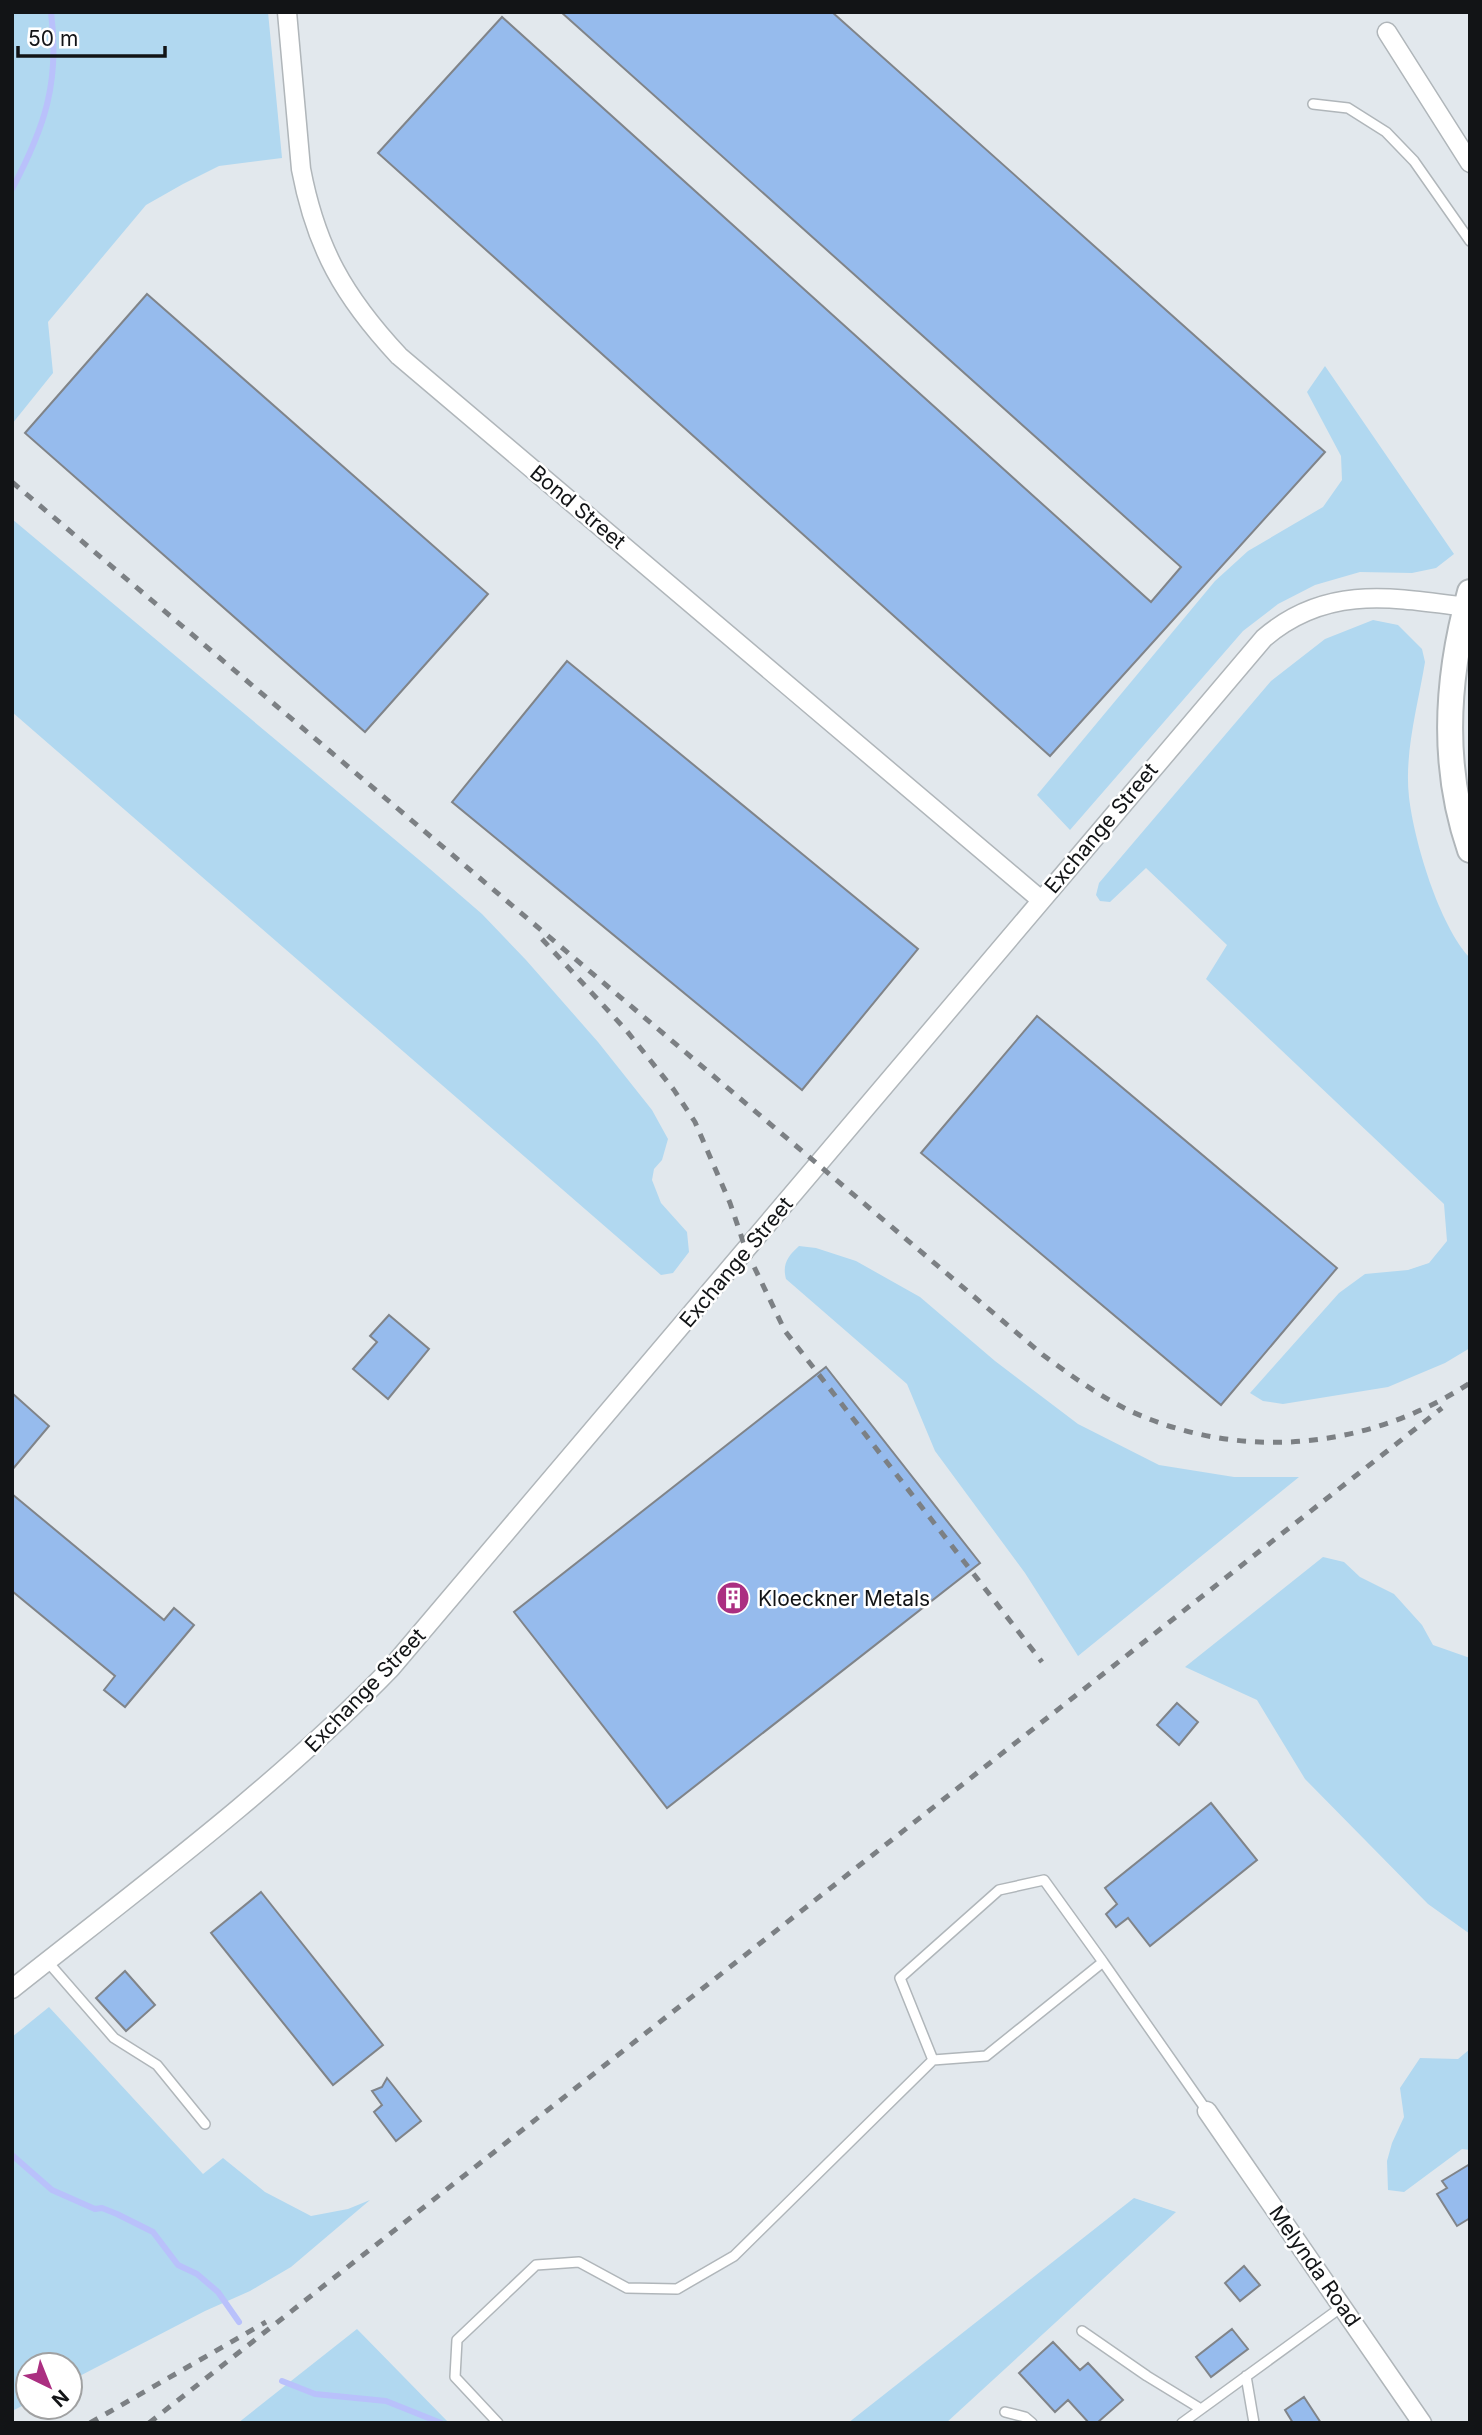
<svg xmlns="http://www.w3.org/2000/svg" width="1482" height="2435" font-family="Inter,sans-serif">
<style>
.green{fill:#b1d8f0}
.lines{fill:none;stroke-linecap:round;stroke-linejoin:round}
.stream{stroke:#b9c1fb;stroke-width:6}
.building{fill:#96bbed;stroke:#808489;stroke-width:2}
.lane-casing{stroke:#b0b6ba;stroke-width:12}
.street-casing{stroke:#b0b6ba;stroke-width:21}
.secondary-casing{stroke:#b0b6ba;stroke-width:28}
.lane{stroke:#fff;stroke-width:9}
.street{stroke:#fff;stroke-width:18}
.secondary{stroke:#fff;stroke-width:24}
.rail{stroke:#7c8084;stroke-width:5;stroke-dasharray:9 9;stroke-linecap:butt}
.labels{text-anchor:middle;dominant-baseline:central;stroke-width:5;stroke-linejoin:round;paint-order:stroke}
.street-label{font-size:21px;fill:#121416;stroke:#fff}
.poi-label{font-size:21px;fill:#121416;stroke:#fff;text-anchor:start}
</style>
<rect width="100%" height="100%" fill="#e2e8ed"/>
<path class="green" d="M 12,12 L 268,12 L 282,158 L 219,166 L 183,184 L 146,205 L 48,322 L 53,373 L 12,424 Z
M 1325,366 L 1454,554 L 1436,568 L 1412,573 L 1360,572 L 1315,585 L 1278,604 L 1243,631 L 1070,830 L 1037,795 L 1215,581 L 1248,551 L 1323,507 L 1342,480 L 1341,456 L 1307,392 Z
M 12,519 L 430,869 L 482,914 L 526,960 L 598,1042 L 652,1110 L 668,1139 L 662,1160 L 654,1169 L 652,1180 L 661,1203 L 687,1232 L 689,1252 L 673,1273 L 661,1275 L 12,712 Z
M 1373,620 L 1398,625 L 1422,649 L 1425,662 C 1418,705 1404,753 1409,797 C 1414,841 1439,925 1470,958 L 1470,1348 L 1445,1363 L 1388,1387 L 1283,1404 L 1263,1401 L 1250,1393 L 1339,1293 L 1365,1274 L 1408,1270 L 1429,1263 L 1447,1241 L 1444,1204 L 1206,979 L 1227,945 L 1146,868 L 1110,902 L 1100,901 L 1096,895 L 1099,883 L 1271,681 L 1325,639 Z
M 799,1246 L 816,1248 L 856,1261 L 920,1297 L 995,1361 L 1078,1424 L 1159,1465 L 1234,1477 L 1299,1477 L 1078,1656 L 1025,1573 L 935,1451 L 907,1384 L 786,1279 C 782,1264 788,1256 799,1246 Z
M 1323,1557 L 1344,1562 L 1360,1577 L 1394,1594 L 1422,1625 L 1433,1645 L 1470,1658 L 1470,1934 L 1428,1904 L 1305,1779 L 1257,1700 L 1185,1667 Z
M 49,2007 L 203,2174 L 223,2158 L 265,2192 L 311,2216 L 348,2209 L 370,2200 L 291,2267 L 250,2291 L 205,2311 L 70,2381 L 70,2365 L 28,2365 L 28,2403 L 12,2411 L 12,2037 Z
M 1470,2049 L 1470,2150 L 1462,2149 L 1404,2192 L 1388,2190 L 1387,2161 L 1392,2143 L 1404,2117 L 1400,2088 L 1420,2058 L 1458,2059 Z
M 1134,2198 L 1176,2212 L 946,2423 L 848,2423 Z
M 357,2329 L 449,2423 L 238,2423 Z"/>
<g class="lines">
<path class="stream" d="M 12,189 C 45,127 60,82 51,12
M 12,2155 L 52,2190 L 95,2209 L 102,2208 L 117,2214 L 153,2232 L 178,2265 L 197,2274 L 218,2292 L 239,2322
M 282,2381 L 315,2394 L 386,2401 L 441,2423"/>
</g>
<path class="building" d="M 561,12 L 832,12 L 1325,452 L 1050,756 L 378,153 L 502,17 L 1151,602 L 1181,567 Z
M 147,294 L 488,594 L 365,732 L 25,433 Z
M 567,661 L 918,949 L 802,1090 L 452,802 Z
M 1037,1016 L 1337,1268 L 1221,1405 L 921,1153 Z
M 389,1315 L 429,1349 L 388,1399 L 353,1369 L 377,1342 L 370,1336 Z
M 826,1367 L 980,1563 L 667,1808 L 514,1612 Z
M 12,1393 L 49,1426 L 12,1470 Z
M 12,1494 L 164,1620 L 174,1608 L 194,1625 L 125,1707 L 104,1690 L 115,1676 L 12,1591 Z
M 1177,1703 L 1198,1722 L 1179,1745 L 1157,1725 Z
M 1211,1803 L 1257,1860 L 1150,1946 L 1128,1918 L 1116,1927 L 1106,1914 L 1117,1904 L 1105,1888 Z
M 261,1892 L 383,2045 L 333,2085 L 211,1933 Z
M 125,1971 L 155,2005 L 126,2031 L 96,1998 Z
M 387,2078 L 421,2121 L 396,2141 L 374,2112 L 382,2105 L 372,2091 L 382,2087 Z
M 1470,2164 L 1470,2218 L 1457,2226 L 1437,2194 L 1447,2188 L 1442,2181 Z
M 1244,2266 L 1260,2285 L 1240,2301 L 1225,2283 Z
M 1232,2329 L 1248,2349 L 1211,2377 L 1196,2357 Z
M 1053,2342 L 1080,2370 L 1088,2363 L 1123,2400 L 1097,2423 L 1089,2423 L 1068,2400 L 1055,2412 L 1019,2373 Z
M 1304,2397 L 1321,2423 L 1293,2423 L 1285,2410 Z"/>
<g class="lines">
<defs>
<path id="lane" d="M 1313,104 L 1348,108 L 1386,132 L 1414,161 L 1470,241
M 47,1961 L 114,2038 L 157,2065 L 205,2124
M 1103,1962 L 1207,2111
M 1082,2331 L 1147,2376 L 1201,2409
M 1246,2376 L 1254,2423
M 1005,2412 L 1025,2417 L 1032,2423
M 498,2423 L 455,2377 L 457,2340 L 536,2265 L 579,2262 L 627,2288 L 677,2289 L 734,2256 L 933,2060 L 986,2056 L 1103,1962 L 1044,1880 L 999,1890 L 900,1978 L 933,2060
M 1182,2423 L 1343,2306"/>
<path id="street" d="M 287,12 L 301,169 C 316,248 344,297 399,356 L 1041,900
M 1387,32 L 1470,163
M 12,1989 C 142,1886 276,1787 391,1668 L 1264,638 C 1326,585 1391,597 1466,607
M 1207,2111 L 1422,2423"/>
<path id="secondary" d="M 1470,592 C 1446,678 1441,766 1470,850"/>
</defs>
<use href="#lane" class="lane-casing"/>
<use href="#street" class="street-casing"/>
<use href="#secondary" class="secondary-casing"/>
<use href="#lane" class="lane"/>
<use href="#street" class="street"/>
<use href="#secondary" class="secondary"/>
<path class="rail" d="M 12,482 L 1043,1355 C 1070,1375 1098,1395 1128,1410 C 1240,1462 1367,1450 1470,1383
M 542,939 L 626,1030 L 674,1090 L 695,1122 L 730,1203 L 746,1250 L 785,1331 L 1042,1662
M 90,2423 L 266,2322
M 149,2423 L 1442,1408"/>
</g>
<defs>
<symbol id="building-disc" viewBox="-11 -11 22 22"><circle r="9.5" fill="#ab2f81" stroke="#fff"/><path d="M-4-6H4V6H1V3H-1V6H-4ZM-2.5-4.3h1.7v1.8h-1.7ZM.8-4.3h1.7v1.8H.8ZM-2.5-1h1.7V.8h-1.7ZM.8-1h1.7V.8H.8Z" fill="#fff"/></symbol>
</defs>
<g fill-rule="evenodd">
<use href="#building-disc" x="714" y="1579" width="38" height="38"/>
</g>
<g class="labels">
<g class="street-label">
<text transform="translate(578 507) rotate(40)">Bond Street</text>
<text transform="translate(1101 828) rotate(-50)">Exchange Street</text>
<text transform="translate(736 1262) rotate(-50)">Exchange Street</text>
<text transform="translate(365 1690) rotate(-46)">Exchange Street</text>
<text transform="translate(1315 2266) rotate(55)">Melynda Road</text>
</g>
<g class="poi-label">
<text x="758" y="1598">Kloeckner Metals</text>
</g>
</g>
<rect width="1482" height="2435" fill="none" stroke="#121416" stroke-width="28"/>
<g transform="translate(49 2386) rotate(137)"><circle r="33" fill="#ffffff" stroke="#a0a1a2" stroke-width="2"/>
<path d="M0-5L12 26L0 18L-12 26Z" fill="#ab2f81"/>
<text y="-10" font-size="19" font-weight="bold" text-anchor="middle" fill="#121416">N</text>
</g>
<path d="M18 46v10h147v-10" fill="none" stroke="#121416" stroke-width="3.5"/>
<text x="28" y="46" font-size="21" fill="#121416" stroke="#ffffff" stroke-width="5" paint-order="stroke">50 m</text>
</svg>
